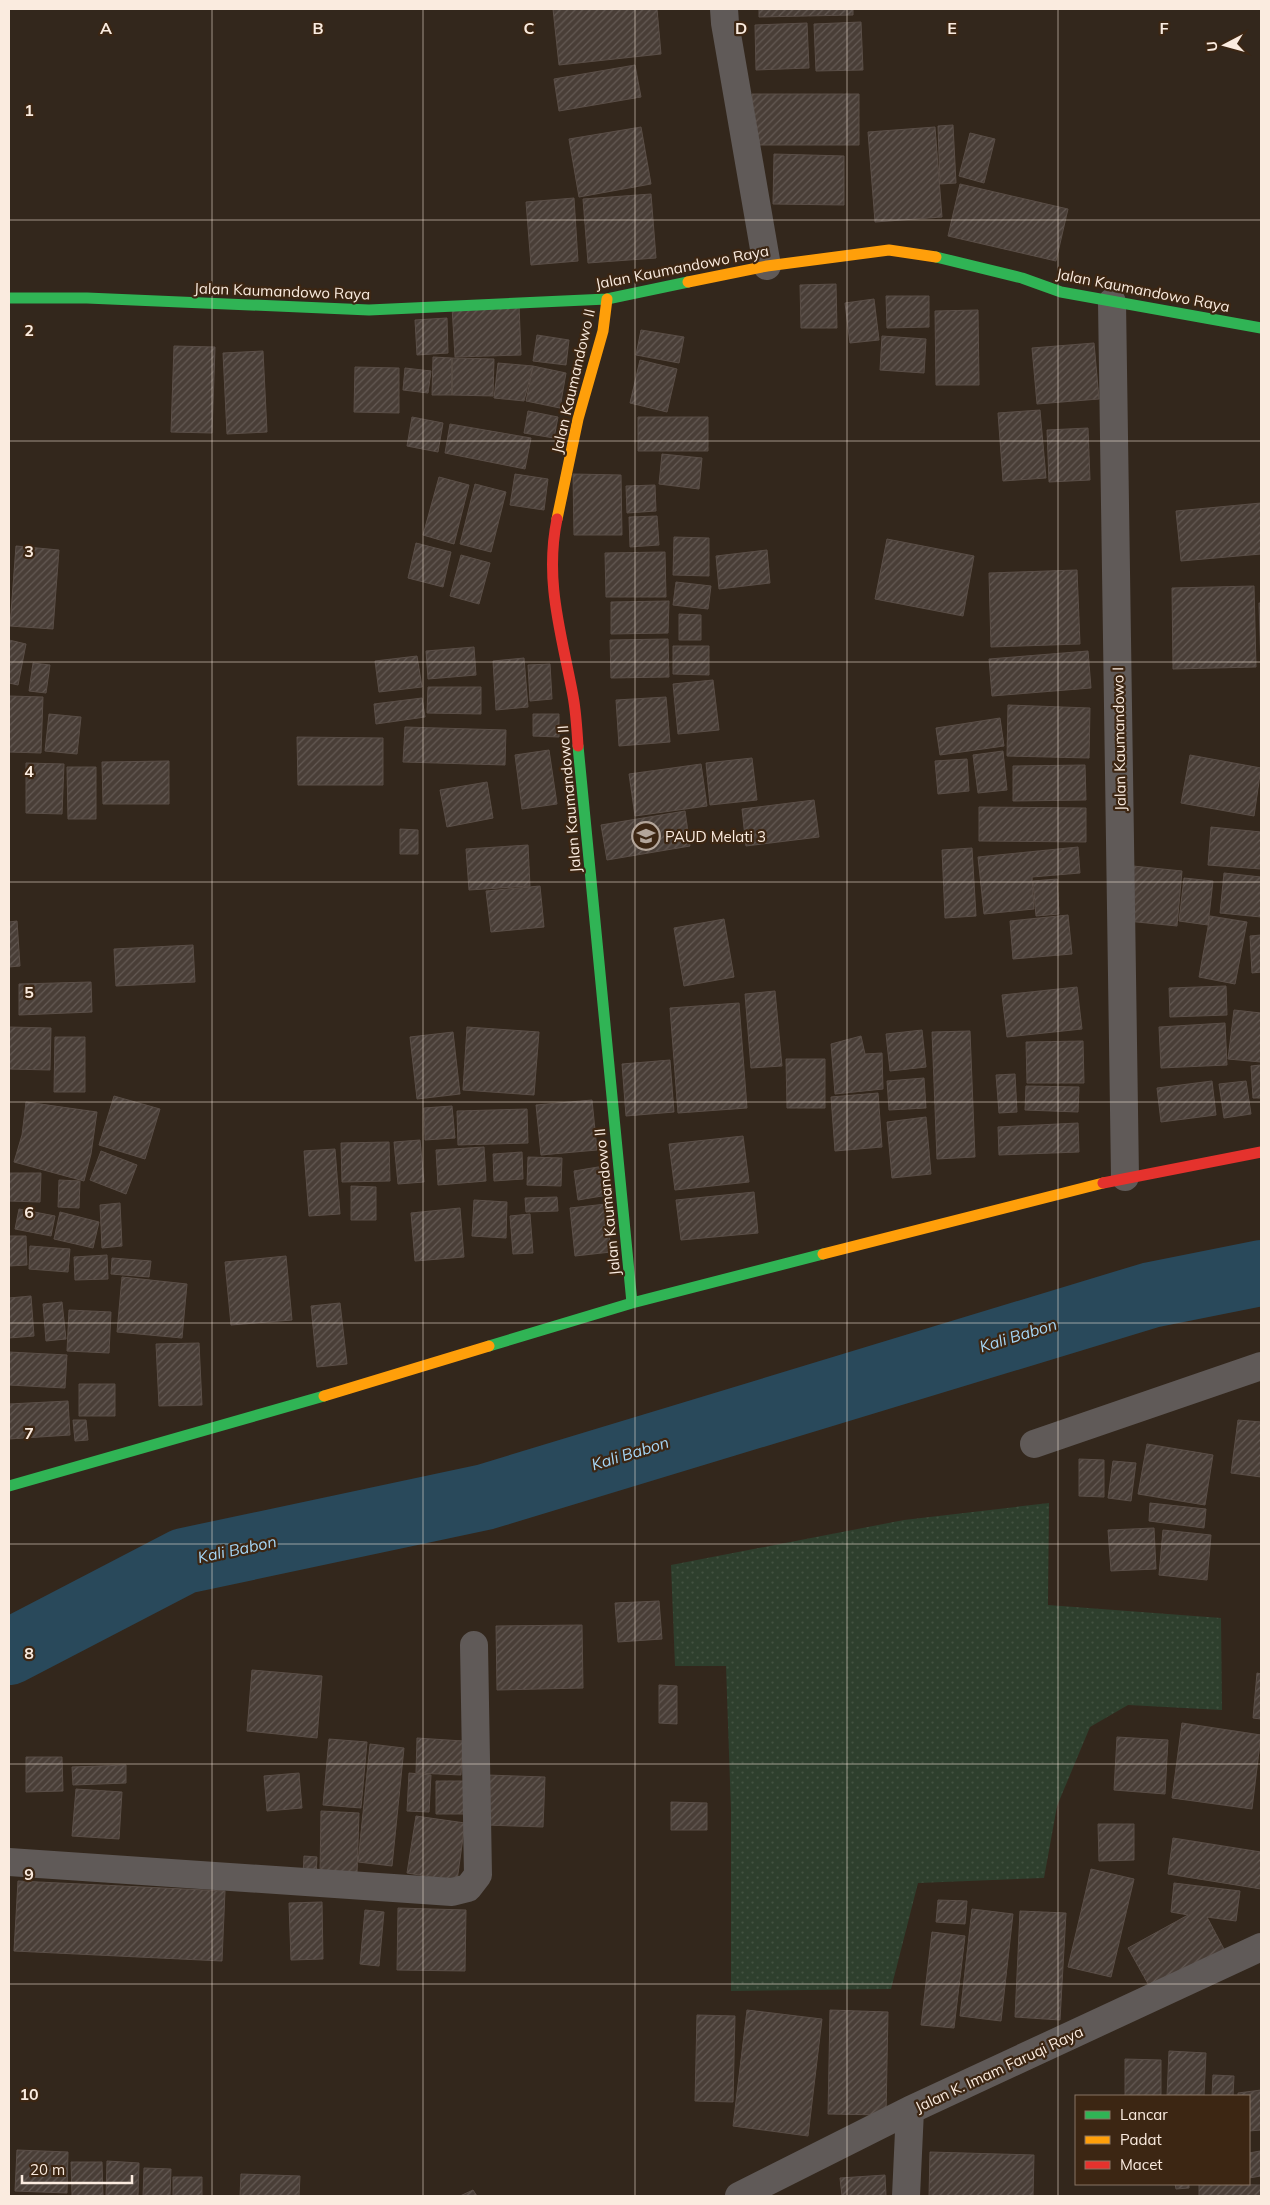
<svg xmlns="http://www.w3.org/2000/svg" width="1270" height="2205" font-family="Mulish,sans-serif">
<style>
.grass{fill:url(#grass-dots)}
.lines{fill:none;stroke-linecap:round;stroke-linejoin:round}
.river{stroke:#29495b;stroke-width:66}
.building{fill:url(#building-hatch);stroke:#5a4e47}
.street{stroke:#605a58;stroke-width:28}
.fast{stroke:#30b455;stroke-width:11}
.slow{stroke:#ff9f0a;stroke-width:11}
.jam{stroke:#e5322d;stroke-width:11}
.grid{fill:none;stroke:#faebdf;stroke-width:1;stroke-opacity:0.55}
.labels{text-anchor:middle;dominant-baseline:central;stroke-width:4.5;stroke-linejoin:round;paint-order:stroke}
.street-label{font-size:15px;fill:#faebdf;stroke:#3c2613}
.poi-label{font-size:15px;fill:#faebdf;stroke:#3c2613;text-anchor:start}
.water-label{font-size:16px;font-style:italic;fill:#a5d6f6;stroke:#3c2613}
.grid-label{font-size:16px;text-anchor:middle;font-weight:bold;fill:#faebdf;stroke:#3c2613;stroke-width:4.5;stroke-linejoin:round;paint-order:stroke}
</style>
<defs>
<pattern id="grass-dots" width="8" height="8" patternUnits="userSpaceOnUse" patternTransform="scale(1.25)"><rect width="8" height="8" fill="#2e3f2d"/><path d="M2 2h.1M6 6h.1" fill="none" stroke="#435241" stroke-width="1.8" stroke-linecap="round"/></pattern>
<pattern id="building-hatch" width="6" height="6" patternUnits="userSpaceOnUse" patternTransform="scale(1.25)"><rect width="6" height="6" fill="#493e37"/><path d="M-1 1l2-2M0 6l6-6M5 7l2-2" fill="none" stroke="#645a54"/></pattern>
</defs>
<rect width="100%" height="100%" fill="#33271c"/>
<path class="grass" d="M 1049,1503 L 1048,1605 L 1221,1618 L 1222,1710 L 1128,1705 L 1090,1727 L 1057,1806 L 1044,1878 L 918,1883 L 891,1989 L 731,1991 L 731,1811 L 726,1666 L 675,1666 L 671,1565 L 904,1520 Z"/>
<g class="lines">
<path class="river" d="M 9,1652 L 184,1561 L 485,1497 L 1151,1295 L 1261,1273"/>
</g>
<path class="building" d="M 553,9 L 657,9 L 661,54 L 559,65 Z
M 759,9 L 853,9 L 853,15 L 759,17 Z
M 861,22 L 863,70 L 816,71 L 814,24 Z
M 807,23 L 809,68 L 756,70 L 755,25 Z
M 635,65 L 641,97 L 559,111 L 554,79 Z
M 752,94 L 859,94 L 859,145 L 752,145 Z
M 953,125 L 956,183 L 940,184 L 938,126 Z
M 641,127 L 651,184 L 579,197 L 569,139 Z
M 935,127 L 942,217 L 875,222 L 868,132 Z
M 970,133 L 995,139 L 984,183 L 959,176 Z
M 774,154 L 844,156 L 844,205 L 773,204 Z
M 960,184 L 1068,209 L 1056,261 L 948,236 Z
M 651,194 L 656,258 L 588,263 L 583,199 Z
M 574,198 L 578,261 L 531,265 L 526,202 Z
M 836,284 L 837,328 L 801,328 L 800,285 Z
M 886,296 L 929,296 L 929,327 L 887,328 Z
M 874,299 L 879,340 L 850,343 L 845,303 Z
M 519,305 L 521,355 L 455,357 L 452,307 Z
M 978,310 L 979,385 L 936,385 L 935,311 Z
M 447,318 L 448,353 L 417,355 L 415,320 Z
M 641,330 L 684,337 L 679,363 L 636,355 Z
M 537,335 L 569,340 L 566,365 L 533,361 Z
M 882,336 L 926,339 L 924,373 L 880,370 Z
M 1094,343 L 1099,399 L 1037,404 L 1032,348 Z
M 174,346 L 215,347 L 212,433 L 171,432 Z
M 263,351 L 267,432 L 227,434 L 223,353 Z
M 433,357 L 452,358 L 452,395 L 432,395 Z
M 452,358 L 494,359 L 493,396 L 452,395 Z
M 640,360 L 677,369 L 667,412 L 630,403 Z
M 498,363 L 533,366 L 524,401 L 494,398 Z
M 533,366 L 566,373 L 560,408 L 526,401 Z
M 355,367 L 399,368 L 399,413 L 354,412 Z
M 405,368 L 431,371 L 428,393 L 403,390 Z
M 1040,410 L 1046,478 L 1003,481 L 998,413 Z
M 528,411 L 558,417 L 554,438 L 524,433 Z
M 412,417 L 443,423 L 438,452 L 407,446 Z
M 638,417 L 708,417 L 708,451 L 638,451 Z
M 450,424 L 531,438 L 525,469 L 445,453 Z
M 1088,428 L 1090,480 L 1049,482 L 1047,430 Z
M 662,454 L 702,458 L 699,489 L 659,484 Z
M 515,474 L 548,479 L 544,510 L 510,505 Z
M 573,474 L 621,475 L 622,535 L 574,535 Z
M 439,477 L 469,485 L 454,544 L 423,535 Z
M 475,484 L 506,492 L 491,552 L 460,544 Z
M 655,485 L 656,511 L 627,513 L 626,486 Z
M 1261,503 L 1261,554 L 1181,561 L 1176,511 Z
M 657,516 L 659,545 L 630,547 L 629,517 Z
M 674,537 L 709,538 L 709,576 L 673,575 Z
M 887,539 L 974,556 L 963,616 L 875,599 Z
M 416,543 L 451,552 L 443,587 L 408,578 Z
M 16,546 L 59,550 L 53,629 L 10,626 Z
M 767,550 L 770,583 L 719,589 L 716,556 Z
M 665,552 L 666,597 L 606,597 L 605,553 Z
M 461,555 L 490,563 L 479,604 L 450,596 Z
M 1077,570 L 1080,644 L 991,647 L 989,573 Z
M 676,582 L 711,586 L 708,609 L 673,605 Z
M 1254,586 L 1256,667 L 1173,669 L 1172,588 Z
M 669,601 L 668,633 L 611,634 L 611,602 Z
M 1259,603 L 1261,603 L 1261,670 Z
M 679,614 L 701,615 L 701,640 L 679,640 Z
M 668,639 L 669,677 L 611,678 L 610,640 Z
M 9,640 L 26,644 L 18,685 L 9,683 Z
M 673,646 L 709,646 L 709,675 L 673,674 Z
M 474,647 L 476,675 L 428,679 L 426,651 Z
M 1088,651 L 1091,688 L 992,696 L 989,659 Z
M 417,656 L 422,687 L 379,692 L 375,661 Z
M 524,658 L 528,707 L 496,710 L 493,661 Z
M 33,663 L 50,665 L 46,693 L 29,691 Z
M 550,664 L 552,699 L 530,701 L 528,665 Z
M 713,680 L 719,730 L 678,734 L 673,684 Z
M 428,687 L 481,687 L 481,714 L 427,713 Z
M 9,696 L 43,697 L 41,753 L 9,752 Z
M 666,697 L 670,742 L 619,746 L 616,700 Z
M 422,698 L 425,717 L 376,724 L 374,704 Z
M 1008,705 L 1090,708 L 1089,758 L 1007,756 Z
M 49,714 L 81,717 L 77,754 L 45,751 Z
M 533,714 L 559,714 L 559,737 L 533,736 Z
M 1000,718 L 1004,746 L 940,755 L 936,728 Z
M 405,727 L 506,730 L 505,765 L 403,762 Z
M 297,737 L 383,738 L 383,785 L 298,785 Z
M 549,750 L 557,804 L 522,809 L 515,755 Z
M 1003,751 L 1007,790 L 978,793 L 973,755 Z
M 1190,755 L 1261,768 L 1254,816 L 1181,803 Z
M 752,758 L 757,800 L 710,805 L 706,763 Z
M 967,759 L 969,791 L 938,794 L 935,761 Z
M 169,761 L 169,804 L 103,804 L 102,762 Z
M 26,763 L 64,764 L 62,814 L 26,813 Z
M 701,764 L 707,806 L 635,816 L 629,774 Z
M 1085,765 L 1086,800 L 1013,801 L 1013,766 Z
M 67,767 L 96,767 L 96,819 L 68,819 Z
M 487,782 L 493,818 L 447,827 L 440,790 Z
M 814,800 L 819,837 L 746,846 L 742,809 Z
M 979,807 L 1086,808 L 1086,842 L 979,841 Z
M 685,811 L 690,846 L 607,860 L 601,825 Z
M 1211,827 L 1261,832 L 1261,869 L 1208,865 Z
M 400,829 L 418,830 L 418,854 L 400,854 Z
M 528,845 L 530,886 L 469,890 L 466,849 Z
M 1078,847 L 1080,873 L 1032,877 L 1034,909 L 984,914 L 978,857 Z
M 972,848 L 976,916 L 945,918 L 942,850 Z
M 1133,866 L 1182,871 L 1177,926 L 1127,921 Z
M 1224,873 L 1261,877 L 1261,917 L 1220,913 Z
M 1184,878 L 1213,881 L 1208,925 L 1179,921 Z
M 1057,879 L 1059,914 L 1036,916 L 1033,881 Z
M 540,886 L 544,927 L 491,932 L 486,891 Z
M 1068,915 L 1072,954 L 1013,959 L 1010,921 Z
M 1210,916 L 1247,922 L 1235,984 L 1199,977 Z
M 724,919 L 734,977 L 684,986 L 674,928 Z
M 17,921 L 20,966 L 9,967 L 9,922 Z
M 1261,935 L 1261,972 L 1252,973 L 1250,936 Z
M 193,945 L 195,982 L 116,986 L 114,949 Z
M 91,982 L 92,1012 L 19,1015 L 19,984 Z
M 1226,986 L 1227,1015 L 1170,1017 L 1169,988 Z
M 1077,987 L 1082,1029 L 1007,1037 L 1002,995 Z
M 775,991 L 782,1066 L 751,1068 L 745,994 Z
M 739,1003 L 747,1108 L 678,1113 L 670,1008 Z
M 1234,1010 L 1261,1013 L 1261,1062 L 1228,1059 Z
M 1225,1023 L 1227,1065 L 1161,1068 L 1159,1027 Z
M 9,1027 L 51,1028 L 50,1070 L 9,1069 Z
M 467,1027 L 539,1032 L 534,1095 L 463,1090 Z
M 922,1030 L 926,1067 L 890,1071 L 886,1034 Z
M 970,1031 L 975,1157 L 937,1159 L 932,1032 Z
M 453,1032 L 460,1094 L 417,1099 L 410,1037 Z
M 861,1036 L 865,1054 L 882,1053 L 883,1089 L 835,1094 L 831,1044 Z
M 55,1037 L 85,1037 L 85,1092 L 54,1092 Z
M 1083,1041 L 1084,1083 L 1027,1083 L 1026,1042 Z
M 786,1059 L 825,1059 L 825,1108 L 787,1108 Z
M 670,1060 L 674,1112 L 626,1116 L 622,1064 Z
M 1261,1065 L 1261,1098 L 1253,1098 L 1251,1066 Z
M 1015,1074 L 1017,1112 L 999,1113 L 996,1075 Z
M 924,1078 L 926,1108 L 889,1110 L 887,1081 Z
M 1212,1081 L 1216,1115 L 1161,1122 L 1157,1088 Z
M 1246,1081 L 1251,1114 L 1224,1118 L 1219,1084 Z
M 1026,1086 L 1079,1087 L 1078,1112 L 1025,1110 Z
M 878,1093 L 882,1147 L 835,1151 L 831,1097 Z
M 114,1096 L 160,1109 L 145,1159 L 99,1145 Z
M 592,1100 L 597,1150 L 541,1155 L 536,1105 Z
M 26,1102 L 97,1112 L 91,1154 L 84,1181 L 14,1162 L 22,1135 Z
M 452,1106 L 455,1138 L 425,1140 L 424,1108 Z
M 527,1109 L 528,1143 L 458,1145 L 457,1111 Z
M 926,1117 L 931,1174 L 892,1178 L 887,1122 Z
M 1078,1123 L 1079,1152 L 999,1155 L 998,1127 Z
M 743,1136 L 749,1182 L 675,1190 L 669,1144 Z
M 420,1140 L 424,1182 L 398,1184 L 394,1142 Z
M 389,1142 L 390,1181 L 342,1182 L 341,1143 Z
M 484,1147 L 486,1181 L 438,1185 L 436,1150 Z
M 335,1149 L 340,1214 L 309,1216 L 304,1151 Z
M 101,1151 L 137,1165 L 126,1194 L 90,1180 Z
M 522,1152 L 523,1179 L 494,1181 L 493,1154 Z
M 528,1157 L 562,1158 L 561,1186 L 527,1185 Z
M 604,1166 L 608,1195 L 578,1200 L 574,1171 Z
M 9,1173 L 41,1173 L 40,1202 L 9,1201 Z
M 59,1180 L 80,1181 L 79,1208 L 58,1207 Z
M 351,1186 L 376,1187 L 376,1220 L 351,1220 Z
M 754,1192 L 758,1233 L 681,1240 L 676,1200 Z
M 557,1197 L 558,1211 L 526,1212 L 525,1198 Z
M 474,1200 L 507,1202 L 506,1238 L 472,1236 Z
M 120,1203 L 122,1246 L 102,1248 L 100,1205 Z
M 606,1204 L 611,1252 L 575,1256 L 570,1208 Z
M 460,1208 L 464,1257 L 415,1261 L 411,1213 Z
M 19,1209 L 55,1216 L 51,1236 L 15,1229 Z
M 60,1212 L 99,1222 L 93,1248 L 54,1239 Z
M 530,1214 L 533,1253 L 513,1254 L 510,1216 Z
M 9,1236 L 26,1236 L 27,1265 L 9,1266 Z
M 30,1246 L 70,1249 L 68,1272 L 29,1269 Z
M 107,1255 L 108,1279 L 75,1280 L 74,1257 Z
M 286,1256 L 292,1320 L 231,1325 L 225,1262 Z
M 112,1258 L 151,1261 L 149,1277 L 111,1274 Z
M 122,1277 L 187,1284 L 182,1338 L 117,1332 Z
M 31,1296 L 34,1336 L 9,1338 L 9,1298 Z
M 62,1302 L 66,1339 L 46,1341 L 43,1304 Z
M 340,1303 L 347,1364 L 317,1367 L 311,1306 Z
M 69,1310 L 111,1312 L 109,1353 L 67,1351 Z
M 199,1343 L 202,1405 L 159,1406 L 156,1344 Z
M 9,1352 L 67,1355 L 65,1388 L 9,1385 Z
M 79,1384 L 115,1384 L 115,1416 L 79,1416 Z
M 68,1401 L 70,1435 L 9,1439 L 9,1404 Z
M 73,1420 L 86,1420 L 88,1440 L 75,1441 Z
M 1238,1420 L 1261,1422 L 1261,1477 L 1231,1473 Z
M 1147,1444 L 1213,1455 L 1205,1505 L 1138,1494 Z
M 1079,1459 L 1104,1460 L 1104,1497 L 1079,1496 Z
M 1113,1461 L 1136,1463 L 1131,1501 L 1108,1498 Z
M 1150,1503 L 1206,1509 L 1204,1528 L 1149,1521 Z
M 1154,1528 L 1156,1569 L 1111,1571 L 1108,1530 Z
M 1163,1530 L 1211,1535 L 1207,1580 L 1159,1575 Z
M 659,1601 L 662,1639 L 618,1642 L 615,1603 Z
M 582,1625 L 583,1688 L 497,1690 L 496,1626 Z
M 252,1670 L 322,1676 L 317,1738 L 247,1731 Z
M 1257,1673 L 1261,1674 L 1261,1719 L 1253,1718 Z
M 659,1685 L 677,1686 L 677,1724 L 659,1723 Z
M 1182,1723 L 1261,1735 L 1252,1809 L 1172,1798 Z
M 1117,1737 L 1168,1740 L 1165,1794 L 1114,1790 Z
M 417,1738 L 463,1741 L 461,1775 L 416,1773 Z
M 329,1739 L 367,1742 L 361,1808 L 323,1805 Z
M 370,1744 L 404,1748 L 392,1866 L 358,1862 Z
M 26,1757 L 62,1757 L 63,1791 L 26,1792 Z
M 126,1765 L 126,1783 L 73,1785 L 72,1767 Z
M 299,1773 L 302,1808 L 267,1811 L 264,1776 Z
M 409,1773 L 431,1775 L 429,1812 L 407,1811 Z
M 487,1775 L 545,1777 L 543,1827 L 486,1825 Z
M 436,1781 L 467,1781 L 467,1814 L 436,1814 Z
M 76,1789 L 122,1792 L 119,1839 L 72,1836 Z
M 671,1802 L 707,1803 L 707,1830 L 671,1830 Z
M 321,1811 L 359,1813 L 357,1874 L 320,1873 Z
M 416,1816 L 465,1823 L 457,1881 L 407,1873 Z
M 1098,1824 L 1134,1824 L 1134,1860 L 1099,1861 Z
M 1173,1838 L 1261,1852 L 1261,1889 L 1168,1874 Z
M 304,1856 L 317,1857 L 316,1877 L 303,1876 Z
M 1091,1869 L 1134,1879 L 1111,1977 L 1068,1967 Z
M 18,1881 L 225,1891 L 222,1961 L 14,1951 Z
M 1174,1883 L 1240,1891 L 1236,1921 L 1207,1917 L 1225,1951 L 1152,1991 L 1128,1948 L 1188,1915 L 1171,1912 Z
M 938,1900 L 967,1901 L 965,1924 L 936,1922 Z
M 322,1902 L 323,1959 L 291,1960 L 289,1903 Z
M 398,1908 L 466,1910 L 465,1971 L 397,1970 Z
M 972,1909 L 1013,1914 L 1001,2021 L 960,2016 Z
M 365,1910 L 384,1912 L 379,1966 L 360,1964 Z
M 1020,1911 L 1066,1913 L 1060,2020 L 1015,2017 Z
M 932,1932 L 965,1936 L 954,2028 L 921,2025 Z
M 747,2010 L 822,2019 L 808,2136 L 733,2126 Z
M 830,2010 L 888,2012 L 886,2115 L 828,2114 Z
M 697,2015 L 735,2016 L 733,2102 L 695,2101 Z
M 1169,2051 L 1206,2053 L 1204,2096 L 1167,2096 Z
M 1125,2059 L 1161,2060 L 1161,2096 L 1125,2096 Z
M 1213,2075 L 1234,2076 L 1233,2096 L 1212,2096 Z
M 1261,2090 L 1261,2130 L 1249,2131 L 1249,2096 L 1238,2096 L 1238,2093 Z
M 17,2150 L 68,2152 L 67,2193 L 15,2191 Z
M 1260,2151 L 1261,2176 L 1249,2178 L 1249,2153 Z
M 930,2152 L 1034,2155 L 1033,2196 L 929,2196 Z
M 107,2161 L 139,2163 L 138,2196 L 106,2196 Z
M 71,2162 L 102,2162 L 103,2196 L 72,2196 Z
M 144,2168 L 171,2169 L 170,2196 L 143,2196 Z
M 241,2174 L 300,2176 L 299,2196 L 240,2196 Z
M 885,2175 L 886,2196 L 842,2196 L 840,2178 Z
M 173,2177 L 202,2177 L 202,2196 L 173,2196 Z
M 1175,2184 L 1189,2184 L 1189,2188 L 1176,2189 Z
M 1199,2184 L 1261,2185 L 1261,2196 L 1199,2196 Z
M 473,2190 L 477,2196 L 460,2196 Z"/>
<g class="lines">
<path class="street" d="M 724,9 L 725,23 L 767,266
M 1112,302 L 1125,1177
M 1034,1444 L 1261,1366
M 9,1862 L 452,1892 L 468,1888 L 478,1875 L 474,1645
M 739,2196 L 910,2110 L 1261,1947
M 906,2196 L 910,2110"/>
<path class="fast" d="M 936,257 L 1022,278 L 1061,292 L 1261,328
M 9,298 L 87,298 L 369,310 L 607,299 L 688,282
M 578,746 L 632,1303
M 489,1346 L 632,1303 L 823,1254
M 9,1486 L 324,1396"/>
<path class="slow" d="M 688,282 L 767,266 L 889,250 L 936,257
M 557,519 L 578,419 L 603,331 L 607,299
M 823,1254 L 1103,1183
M 324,1396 L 489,1346"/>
<path class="jam" d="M 557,519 C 544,582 562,635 573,696 C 576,712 577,729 578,746
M 1103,1183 L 1261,1152"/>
</g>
<path class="grid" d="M 212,9 L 212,2196M 423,9 L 423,2196M 635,9 L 635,2196M 847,9 L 847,2196M 1058,9 L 1058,2196M 9,220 L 1261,220M 9,441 L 1261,441M 9,662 L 1261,662M 9,882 L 1261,882M 9,1102 L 1261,1102M 9,1323 L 1261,1323M 9,1544 L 1261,1544M 9,1764 L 1261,1764M 9,1984 L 1261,1984"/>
<defs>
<symbol id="school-ring" viewBox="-11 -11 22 22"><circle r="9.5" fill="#3c2613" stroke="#b4a69b" stroke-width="1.5"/><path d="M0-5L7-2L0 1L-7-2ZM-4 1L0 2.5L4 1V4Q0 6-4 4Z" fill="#b4a69b"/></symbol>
</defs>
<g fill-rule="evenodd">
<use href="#school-ring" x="630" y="820" width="32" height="32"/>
</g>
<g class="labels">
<g class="street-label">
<text transform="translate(682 267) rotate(-11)">Jalan Kaumandowo Raya</text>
<text transform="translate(1143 290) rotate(11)">Jalan Kaumandowo Raya</text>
<text transform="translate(282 291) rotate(2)">Jalan Kaumandowo Raya</text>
<text transform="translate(573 381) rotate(-77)">Jalan Kaumandowo II</text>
<text transform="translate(1119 739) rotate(-91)">Jalan Kaumandowo I</text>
<text transform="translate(569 799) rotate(-95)">Jalan Kaumandowo II</text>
<text transform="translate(607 1202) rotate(-96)">Jalan Kaumandowo II</text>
<text transform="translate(999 2069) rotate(-25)">Jalan K. Imam Faruqi Raya</text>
</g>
<g class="poi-label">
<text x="665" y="836">PAUD Melati 3</text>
</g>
<g class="water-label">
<text transform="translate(1018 1335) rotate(-17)">Kali Babon</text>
<text transform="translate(630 1453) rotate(-17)">Kali Babon</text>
<text transform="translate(237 1549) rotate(-12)">Kali Babon</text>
</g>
</g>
<g class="grid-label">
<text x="106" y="34">A</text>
<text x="318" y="34">B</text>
<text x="529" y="34">C</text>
<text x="741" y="34">D</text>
<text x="952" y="34">E</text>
<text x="1164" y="34">F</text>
<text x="29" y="116">1</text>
<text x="29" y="336">2</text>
<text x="29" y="557">3</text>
<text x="29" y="777">4</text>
<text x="29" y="998">5</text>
<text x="29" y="1218">6</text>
<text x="29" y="1439">7</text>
<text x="29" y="1659">8</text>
<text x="29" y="1880">9</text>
<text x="29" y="2100">10</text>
</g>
<rect width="1270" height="2205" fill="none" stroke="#faebdf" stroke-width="20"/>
<rect x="1075" y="2095" width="175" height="90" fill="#3c2613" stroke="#887565"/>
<rect x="1085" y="2111" width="25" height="8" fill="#30b455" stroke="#887565"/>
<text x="1120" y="2120" font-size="15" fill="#faebdf">Lancar</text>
<rect x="1085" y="2136" width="25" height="8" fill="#ff9f0a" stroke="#887565"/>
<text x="1120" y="2145" font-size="15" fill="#faebdf">Padat</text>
<rect x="1085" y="2161" width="25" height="8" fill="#e5322d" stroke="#887565"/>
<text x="1120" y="2170" font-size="15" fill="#faebdf">Macet</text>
<g transform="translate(1225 45) rotate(264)" stroke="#3c2613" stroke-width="4" paint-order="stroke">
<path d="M0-4L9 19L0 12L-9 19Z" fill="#faebdf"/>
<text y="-8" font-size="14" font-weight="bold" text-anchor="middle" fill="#faebdf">U</text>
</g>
<path d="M22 2175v8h110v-8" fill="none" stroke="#faebdf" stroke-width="2.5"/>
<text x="30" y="2175" font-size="15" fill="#faebdf" stroke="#3c2613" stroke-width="4" paint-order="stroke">20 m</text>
</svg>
